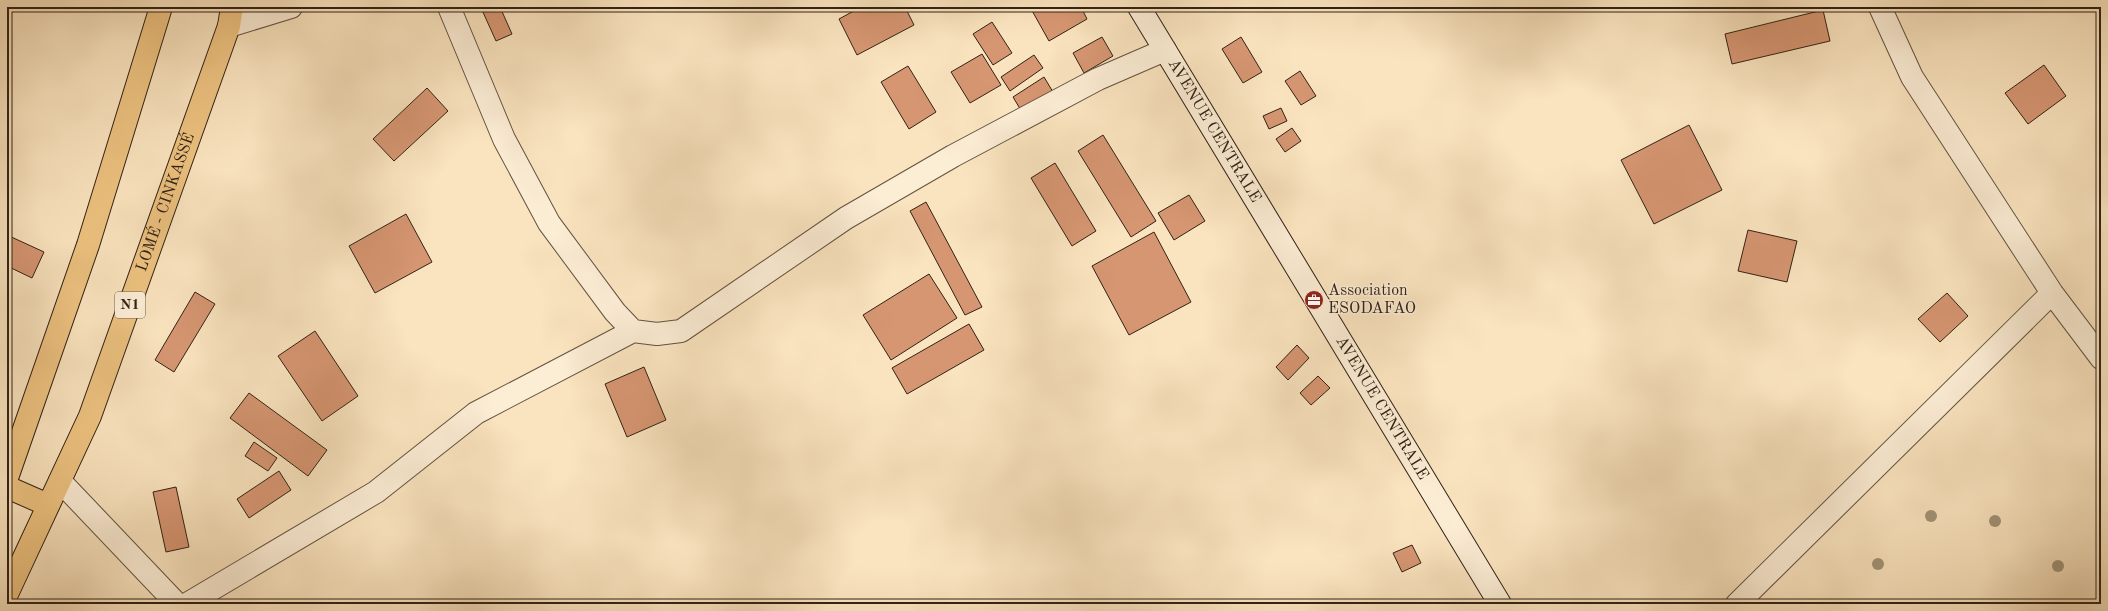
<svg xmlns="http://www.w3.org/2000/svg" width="2108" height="611" font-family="'Old Standard TT',serif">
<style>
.building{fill:#d69672;stroke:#312216}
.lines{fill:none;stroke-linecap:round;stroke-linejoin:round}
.minor-casing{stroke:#635240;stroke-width:24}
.secondary-casing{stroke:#312216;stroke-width:24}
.trunk-casing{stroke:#312216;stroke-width:24}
.minor{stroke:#fcedd5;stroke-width:22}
.secondary{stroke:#fcedd5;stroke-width:22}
.trunk{stroke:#edc280;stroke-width:22}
.tree{fill:#a29477}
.labels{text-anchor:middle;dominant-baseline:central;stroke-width:3;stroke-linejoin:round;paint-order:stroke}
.shield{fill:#fcedd5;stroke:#6e5f4f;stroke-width:1}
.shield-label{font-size:15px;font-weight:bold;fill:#312216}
.street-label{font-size:16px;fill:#312216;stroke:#fcedd5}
.poi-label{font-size:16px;fill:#312216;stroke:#fcedd5;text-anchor:start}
</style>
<rect width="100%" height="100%" fill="#fae4bf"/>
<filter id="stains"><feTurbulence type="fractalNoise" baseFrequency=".005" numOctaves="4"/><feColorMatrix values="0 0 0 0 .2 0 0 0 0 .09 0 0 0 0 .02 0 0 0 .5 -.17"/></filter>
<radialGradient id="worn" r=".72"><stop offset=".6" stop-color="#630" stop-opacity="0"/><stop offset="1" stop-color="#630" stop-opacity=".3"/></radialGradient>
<path class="building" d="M 488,7 L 500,7 L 512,34 L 496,41 L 482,10 Z
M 861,7 L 905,7 L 914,25 L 857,55 L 839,19 Z
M 1030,7 L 1081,7 L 1087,19 L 1049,41 Z
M 1823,10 L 1830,41 L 1732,64 L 1725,34 Z
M 992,22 L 1012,53 L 993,65 L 973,34 Z
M 1102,37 L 1113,56 L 1084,73 L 1073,53 Z
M 1241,37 L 1262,72 L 1243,83 L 1222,49 Z
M 982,54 L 1001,85 L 970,103 L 951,72 Z
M 1034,55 L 1043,68 L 1010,91 L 1001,77 Z
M 2044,65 L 2066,96 L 2028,124 L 2005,93 Z
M 908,66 L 936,112 L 909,129 L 881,82 Z
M 1300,71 L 1316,96 L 1301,105 L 1285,81 Z
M 1044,77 L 1053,92 L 1022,112 L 1013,97 Z
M 427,88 L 448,111 L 394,161 L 373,139 Z
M 1281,108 L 1287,121 L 1269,129 L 1263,116 Z
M 1689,125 L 1722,190 L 1654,224 L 1621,160 Z
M 1292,128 L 1301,141 L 1285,152 L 1276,139 Z
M 1103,135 L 1156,221 L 1131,237 L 1078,151 Z
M 1055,163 L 1096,231 L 1072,246 L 1031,178 Z
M 1189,195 L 1205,221 L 1174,240 L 1158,213 Z
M 926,202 L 982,307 L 965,315 L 910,211 Z
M 406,214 L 432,262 L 375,293 L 349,246 Z
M 1748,230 L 1797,241 L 1787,282 L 1738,271 Z
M 1154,232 L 1191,302 L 1129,335 L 1092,266 Z
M 7,235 L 44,252 L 32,278 L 7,266 Z
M 929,274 L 957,318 L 891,360 L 863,315 Z
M 195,292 L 215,304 L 174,372 L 155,360 Z
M 1947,293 L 1968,316 L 1940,342 L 1918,319 Z
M 969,324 L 984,350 L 907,394 L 892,368 Z
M 315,331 L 358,396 L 322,421 L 278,356 Z
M 1297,345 L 1309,358 L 1288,380 L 1276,367 Z
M 644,367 L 666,420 L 627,437 L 605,384 Z
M 1318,376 L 1330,388 L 1311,405 L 1300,393 Z
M 249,393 L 327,450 L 308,476 L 230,418 Z
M 254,442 L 277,458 L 268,471 L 245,456 Z
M 279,471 L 291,490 L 249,518 L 237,499 Z
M 176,487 L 189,547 L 166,552 L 153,492 Z
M 1412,545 L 1421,563 L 1402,572 L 1393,553 Z"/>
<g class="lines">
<defs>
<path id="minor" d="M 449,7 L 504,139 L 549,223 L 615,312 L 633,331 L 657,334 L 681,331 L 846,218 L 953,156 L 1098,79 L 1165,50
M 1880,7 L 1912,77 L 2052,293 L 2101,358
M 229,26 L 291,7
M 60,481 L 177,604
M 187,604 L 376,492 L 476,413 L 633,331
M 1737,604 L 2052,293"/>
<g id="secondary">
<path id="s1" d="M 1139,7 L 1500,604"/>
</g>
<g id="trunk">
<path d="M 7,478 L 88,245 L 161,7"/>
<path d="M 7,487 L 48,505"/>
<path id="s2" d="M 7,594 L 90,416 L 229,26 L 232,7"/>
</g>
</defs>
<use href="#minor" class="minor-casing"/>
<use href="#secondary" class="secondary-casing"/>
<use href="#trunk" class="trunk-casing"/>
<use href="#minor" class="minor"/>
<use href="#secondary" class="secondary"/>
<use href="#trunk" class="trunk"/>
</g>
<g class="tree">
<circle cx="1931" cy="516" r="6"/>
<circle cx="1995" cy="521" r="6"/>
<circle cx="1878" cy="564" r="6"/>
<circle cx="2058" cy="566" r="6"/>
</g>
<defs>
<symbol id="office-disc" viewBox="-11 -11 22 22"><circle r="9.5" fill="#8f2418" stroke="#fcedd5"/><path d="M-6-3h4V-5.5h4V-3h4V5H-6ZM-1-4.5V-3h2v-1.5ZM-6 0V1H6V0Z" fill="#fff"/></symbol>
</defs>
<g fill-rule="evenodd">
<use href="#office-disc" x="1303" y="289" width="22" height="22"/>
</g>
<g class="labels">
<rect class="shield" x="115" y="292" width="30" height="26" rx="3"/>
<g class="shield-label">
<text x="130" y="305">N1</text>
</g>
<g class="street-label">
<text stroke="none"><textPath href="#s1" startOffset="145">AVENUE CENTRALE</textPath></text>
<text stroke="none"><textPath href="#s2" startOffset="423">LOMÉ - CINKASSÉ</textPath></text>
<text stroke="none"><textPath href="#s1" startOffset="469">AVENUE CENTRALE</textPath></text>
</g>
<g class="poi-label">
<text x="1328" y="291">Association<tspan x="1328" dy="18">ESODAFAO</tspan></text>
</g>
</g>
<rect width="2108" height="611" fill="none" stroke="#fae4bf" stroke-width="24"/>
<rect x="8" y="8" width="2092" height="595" fill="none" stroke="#312216" stroke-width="2"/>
<rect x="12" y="12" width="2084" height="587" fill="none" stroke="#312216"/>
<rect width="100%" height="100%" filter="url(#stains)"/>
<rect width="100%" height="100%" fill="url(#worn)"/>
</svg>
